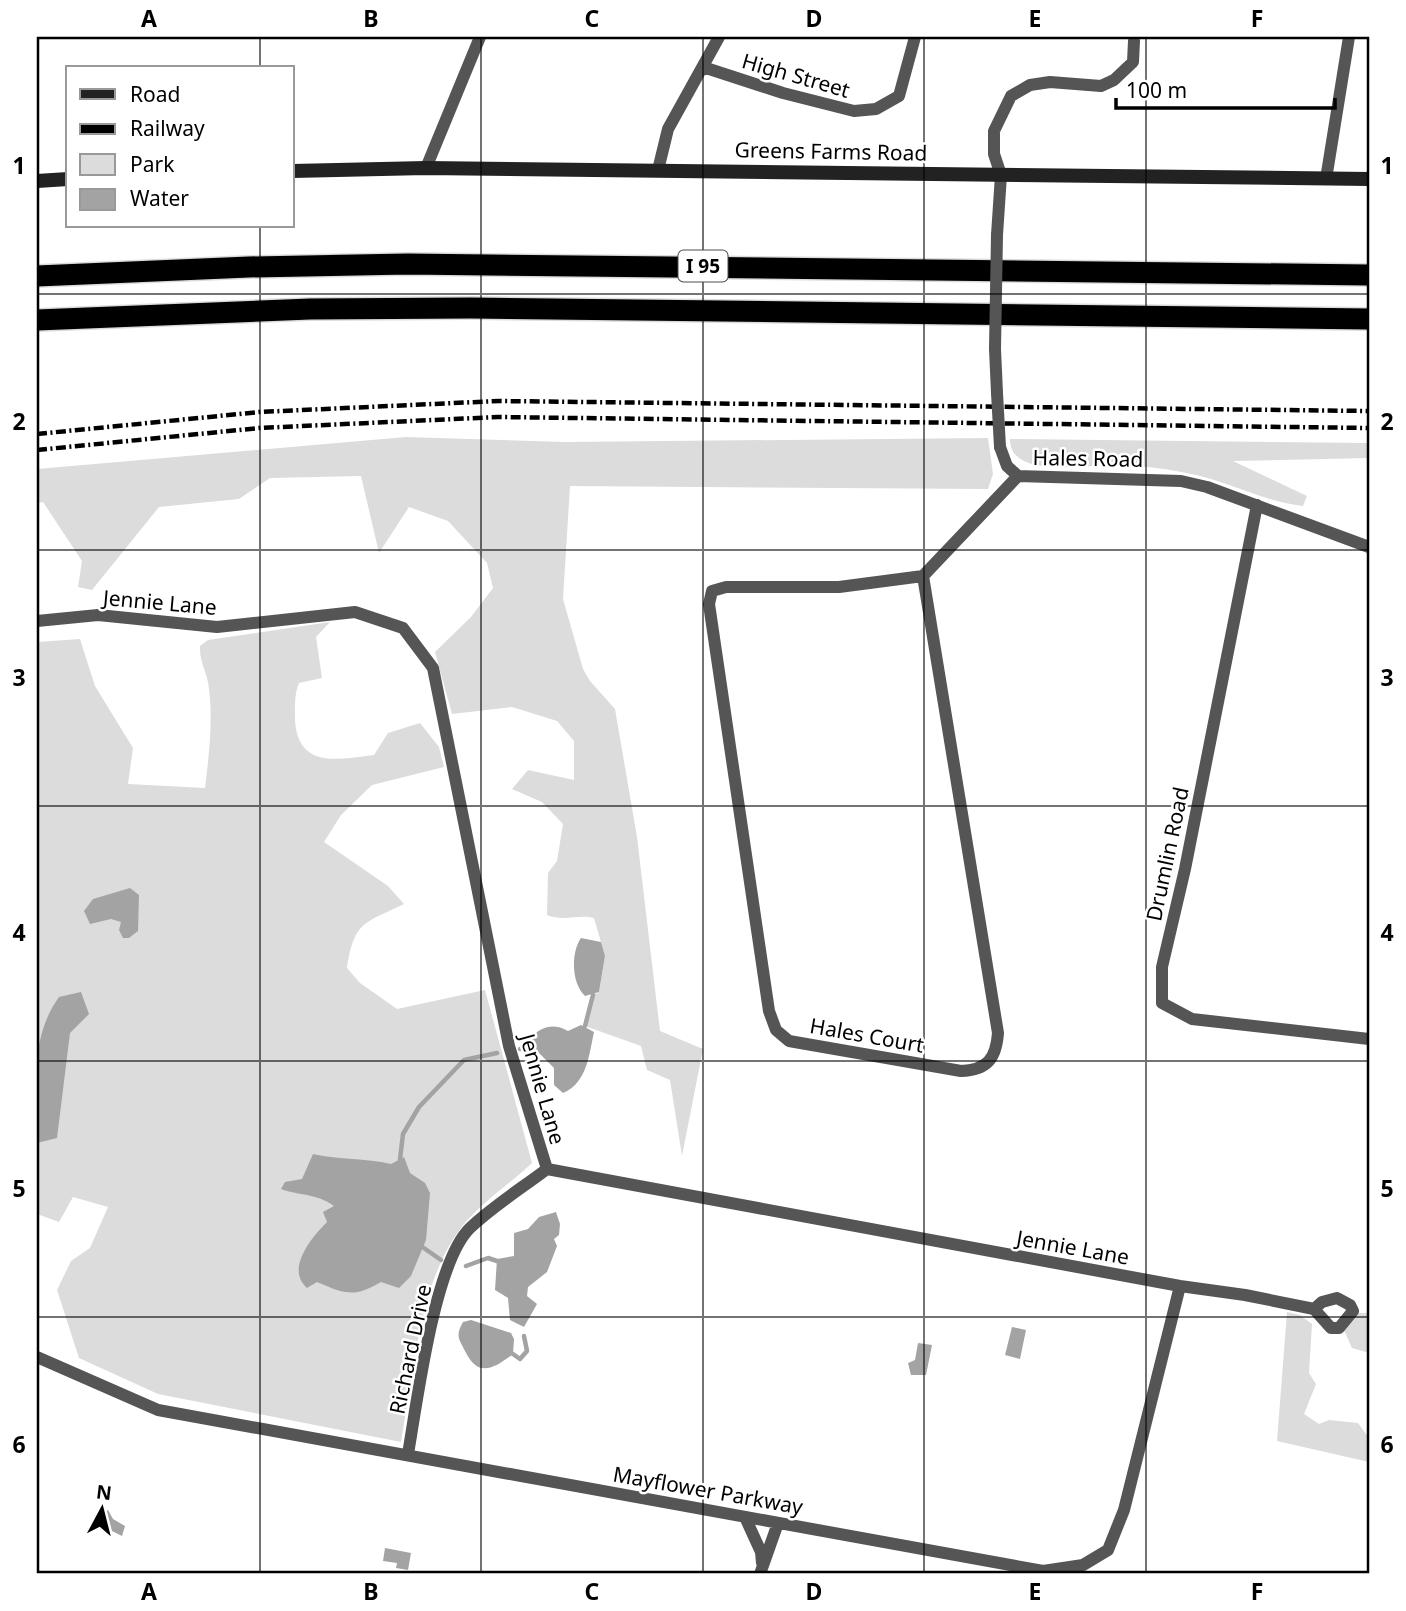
<svg xmlns="http://www.w3.org/2000/svg" width="1406" height="1611" font-family="'Noto Sans',sans-serif">
<style>
.green{fill:#dcdcdc}
.water{fill:#a3a3a3}
.lines{fill:none;stroke-linecap:round;stroke-linejoin:round}
.stream{stroke:#a3a3a3;stroke-width:4.5}
.highway-casing{stroke:#dbdbdb;stroke-width:24}
.street{stroke:#555;stroke-width:12}
.secondary{stroke:#222;stroke-width:14}
.highway{stroke:#000;stroke-width:21}
.rail{stroke:#000;stroke-width:4.5;stroke-dasharray:10 3.5 2 3.5;stroke-linecap:butt}
.street-bridge{stroke:#555;stroke-width:12}
.grid{fill:none;stroke:#000;stroke-width:2;stroke-opacity:0.55}
.labels{text-anchor:middle;dominant-baseline:central;stroke-width:5;stroke-linejoin:round;paint-order:stroke}
.shield{fill:#fff;stroke:#4c4c4c;stroke-width:2}
.shield-label{font-size:19px;font-weight:bold;fill:#000}
.street-label{font-size:21px;fill:#000;stroke:#fff}
.neatline{fill:none;stroke:#000;stroke-width:2.5}
.grid-label{font-size:23px;text-anchor:middle;font-weight:bold;fill:#000}
</style>
<rect width="100%" height="100%" fill="#fff"/>
<path class="green" d="M 406,437 L 566,442 L 988,438 L 993,474 L 988,489 L 570,486 L 563,599 L 583,669 L 590,681 L 615,709 L 637,837 L 660,1031 L 703,1049 L 682,1156 L 670,1080 L 647,1070 L 641,1046 L 585,1026 L 593,995 L 599,992 L 605,956 L 594,918 C 577,914 564,922 547,915 L 548,873 L 557,861 L 563,824 L 542,802 L 512,789 L 528,770 L 574,780 L 574,741 L 557,721 L 512,707 L 452,714 L 435,652 L 471,617 L 493,588 L 487,563 L 448,521 L 409,507 L 379,553 L 361,476 L 270,478 L 239,499 L 159,507 L 92,590 L 78,587 L 82,561 L 43,502 L 37,503 L 37,469 Z
M 1010,439 L 1369,443 L 1369,458 L 1233,461 L 1307,496 L 1303,506 C 1272,503 1241,488 1211,479 C 1181,470 1147,466 1116,465 C 1086,464 1010,480 1010,439 Z
M 330,622 L 316,637 L 322,678 L 299,683 C 294,695 295,707 295,720 C 298,770 340,759 374,755 L 388,733 L 420,723 L 439,747 L 444,767 L 372,785 L 341,815 L 324,842 L 388,886 L 404,904 C 365,923 354,921 347,968 L 360,983 L 397,1009 L 485,990 L 532,1163 C 511,1183 478,1205 461,1228 C 419,1282 413,1376 401,1442 L 158,1394 L 79,1358 L 57,1290 L 71,1261 L 90,1248 L 108,1207 L 73,1197 L 59,1222 L 37,1214 L 37,642 L 80,639 L 95,686 L 133,748 L 128,784 L 205,788 C 209,754 213,723 209,689 C 208,674 199,662 200,646 L 208,640 Z
M 1287,1312 L 1300,1315 L 1312,1324 L 1309,1373 L 1316,1384 L 1304,1414 L 1319,1424 L 1329,1420 L 1358,1423 L 1369,1438 L 1369,1462 L 1277,1441 Z
M 1358,1313 L 1369,1313 L 1369,1353 L 1352,1348 L 1343,1328 Z"/>
<path class="water" d="M 130,888 L 139,895 L 138,931 L 129,938 L 123,938 L 119,930 L 121,922 L 111,919 L 90,924 L 84,911 L 93,899 Z
M 581,938 L 601,942 L 605,956 L 599,992 L 585,996 C 571,983 571,952 581,938 Z
M 81,992 L 89,1014 L 70,1033 L 57,1138 L 37,1143 C 37,1092 28,1040 59,997 Z
M 581,1025 L 594,1032 C 589,1055 587,1083 563,1093 L 554,1085 L 554,1068 L 536,1050 L 531,1038 C 541,1026 554,1023 568,1031 Z
M 313,1154 C 340,1160 365,1158 391,1164 L 404,1157 L 410,1173 L 425,1183 L 430,1193 L 426,1240 L 411,1276 L 399,1288 L 381,1282 C 354,1298 345,1294 317,1282 L 307,1288 C 285,1269 312,1237 327,1222 L 323,1212 L 334,1206 C 316,1193 300,1196 281,1189 L 285,1182 L 302,1179 Z
M 556,1212 L 560,1224 L 559,1235 L 554,1239 L 557,1246 L 547,1272 L 528,1287 L 527,1296 L 537,1304 L 524,1327 L 510,1320 L 508,1298 L 495,1290 L 497,1259 L 514,1256 L 514,1233 L 528,1229 L 539,1217 Z
M 471,1320 L 511,1333 L 514,1339 L 513,1354 C 493,1369 478,1378 465,1351 C 459,1339 455,1336 463,1322 Z
M 1012,1327 L 1026,1330 L 1020,1359 L 1005,1355 Z
M 918,1343 L 932,1345 L 926,1375 L 911,1375 L 908,1363 L 915,1360 Z
M 108,1510 L 113,1519 L 125,1526 L 122,1536 L 98,1524 L 96,1516 Z
M 385,1548 L 411,1553 L 408,1570 L 396,1568 L 397,1563 L 383,1561 Z"/>
<g class="lines">
<path class="stream" d="M 585,1026 L 593,995
M 520,1049 L 534,1047
M 400,1159 L 403,1134 L 419,1107 L 464,1060 L 497,1053
M 421,1246 L 441,1260
M 466,1266 L 488,1258 L 497,1261
M 513,1354 L 520,1359 L 527,1351 L 524,1336"/>
<defs>
<path id="highway" d="M 37,276 L 249,267 L 408,264 L 1369,275
M 37,320 L 310,309 L 471,308 L 1369,319"/>
</defs>
<use href="#highway" class="highway-casing"/>
<path class="street" d="M 703,67 L 783,93 L 854,111 L 876,109 L 899,96 L 915,37
M 426,168 L 480,37
M 658,170 L 668,129 L 719,37
M 1326,179 L 1349,37
M 997,235 L 1001,175 L 994,154 L 994,131 L 1011,96 L 1030,85 L 1050,82 L 1101,86 L 1114,80 L 1133,62 L 1134,41
M 995,349 L 997,393
M 1000,447 L 1007,466 L 1018,476 L 1181,481 L 1207,487 L 1369,547
M 1257,505 L 1185,869 L 1162,967 L 1162,1003 L 1192,1019 L 1369,1039
M 923,576 L 998,1033 C 996,1059 987,1070 961,1071 L 789,1041 L 776,1030 L 769,1011 L 709,604 L 712,591 L 726,587 L 839,587 L 923,576 L 1018,476
M 37,621 L 98,615 L 217,627 L 355,612 L 403,628 L 433,668 L 509,1046 L 547,1169 L 1180,1286 L 1245,1295 L 1314,1309 L 1331,1328 L 1339,1328 L 1353,1311 L 1350,1305 L 1337,1298 L 1322,1302 L 1314,1309
M 37,1357 L 158,1410 L 1043,1571 L 1083,1565 L 1108,1550 L 1124,1510 L 1180,1286
M 408,1454 C 417,1403 434,1263 470,1228 C 493,1206 522,1188 547,1169
M 745,1517 L 761,1552 L 762,1563
M 760,1574 L 778,1523"/>
<path class="secondary" d="M 292,171 L 426,168 L 1369,179
M 37,181 L 68,179"/>
<use href="#highway" class="highway"/>
<path class="rail" d="M 37,434 L 259,412 L 499,401 L 1369,411
M 37,450 L 259,428 L 498,417 L 1369,428"/>
<path class="street-bridge" d="M 995,349 L 997,235
M 997,393 L 1000,447"/>
</g>
<path class="grid" d="M 260,37 L 260,68M 481,37 L 481,1574M 703,37 L 703,1574M 924,37 L 924,1574M 1146,37 L 1146,1574M 260,226 L 260,1574M 37,294 L 1369,294M 37,550 L 1369,550M 37,806 L 1369,806M 37,1061 L 1369,1061M 37,1317 L 1369,1317"/>
<g class="labels">
<rect class="shield" x="678.5" y="250.5" width="49" height="31" rx="5"/>
<g class="shield-label">
<text x="703" y="266">I 95</text>
</g>
<g class="street-label">
<text transform="translate(796 75) rotate(16)">High Street</text>
<text transform="translate(831 151) rotate(1)">Greens Farms Road</text>
<text transform="translate(1088 458) rotate(1)">Hales Road</text>
<text transform="translate(160 602) rotate(5)">Jennie Lane</text>
<text transform="translate(1167 854) rotate(-78)">Drumlin Road</text>
<text transform="translate(867 1035) rotate(10)">Hales Court</text>
<text transform="translate(543 1089) rotate(74)">Jennie Lane</text>
<text transform="translate(1073 1247) rotate(10)">Jennie Lane</text>
<text transform="translate(410 1349) rotate(-78)">Richard Drive</text>
<text transform="translate(708 1490) rotate(10)">Mayflower Parkway</text>
</g>
</g>
<rect width="1406" height="1611" fill="none" stroke="#ffffff" stroke-width="77"/>
<rect x="66" y="66" width="228" height="161" fill="#ffffff" stroke="#999999" stroke-width="2"/>
<rect x="80" y="89" width="35" height="10" fill="#222222" stroke="#999999" stroke-width="2"/>
<text x="130" y="102" font-size="21" fill="#000000">Road</text>
<rect x="80" y="124" width="35" height="10" fill="#000000" stroke="#999999" stroke-width="2"/>
<text x="130" y="136" font-size="21" fill="#000000">Railway</text>
<rect x="80" y="154" width="35" height="21" fill="#dcdcdc" stroke="#999999" stroke-width="2"/>
<text x="130" y="172" font-size="21" fill="#000000">Park</text>
<rect x="80" y="189" width="35" height="21" fill="#a3a3a3" stroke="#999999" stroke-width="2"/>
<text x="130" y="206" font-size="21" fill="#000000">Water</text>
<g transform="translate(102 1509) rotate(7)" stroke="#ffffff" stroke-width="5" paint-order="stroke">
<path d="M0-5L12 26L0 18L-12 26Z" fill="#000000"/>
<text y="-10" font-size="19" font-weight="bold" text-anchor="middle" fill="#000000">N</text>
</g>
<path d="M1116 98v10h219v-10" fill="none" stroke="#000000" stroke-width="3.5"/>
<text x="1126" y="98" font-size="21" fill="#000000" stroke="#ffffff" stroke-width="5" paint-order="stroke">100 m</text>
<rect x="38" y="38" width="1330" height="1534" class="neatline"/>
<g class="grid-label">
<text x="149" y="27">A</text>
<text x="371" y="27">B</text>
<text x="592" y="27">C</text>
<text x="814" y="27">D</text>
<text x="1035" y="27">E</text>
<text x="1257" y="27">F</text>
<text x="19" y="174">1</text>
<text x="1387" y="174">1</text>
<text x="19" y="430">2</text>
<text x="1387" y="430">2</text>
<text x="19" y="686">3</text>
<text x="1387" y="686">3</text>
<text x="19" y="941">4</text>
<text x="1387" y="941">4</text>
<text x="19" y="1197">5</text>
<text x="1387" y="1197">5</text>
<text x="19" y="1453">6</text>
<text x="1387" y="1453">6</text>
<text x="149" y="1600">A</text>
<text x="371" y="1600">B</text>
<text x="592" y="1600">C</text>
<text x="814" y="1600">D</text>
<text x="1035" y="1600">E</text>
<text x="1257" y="1600">F</text>
</g>
</svg>
